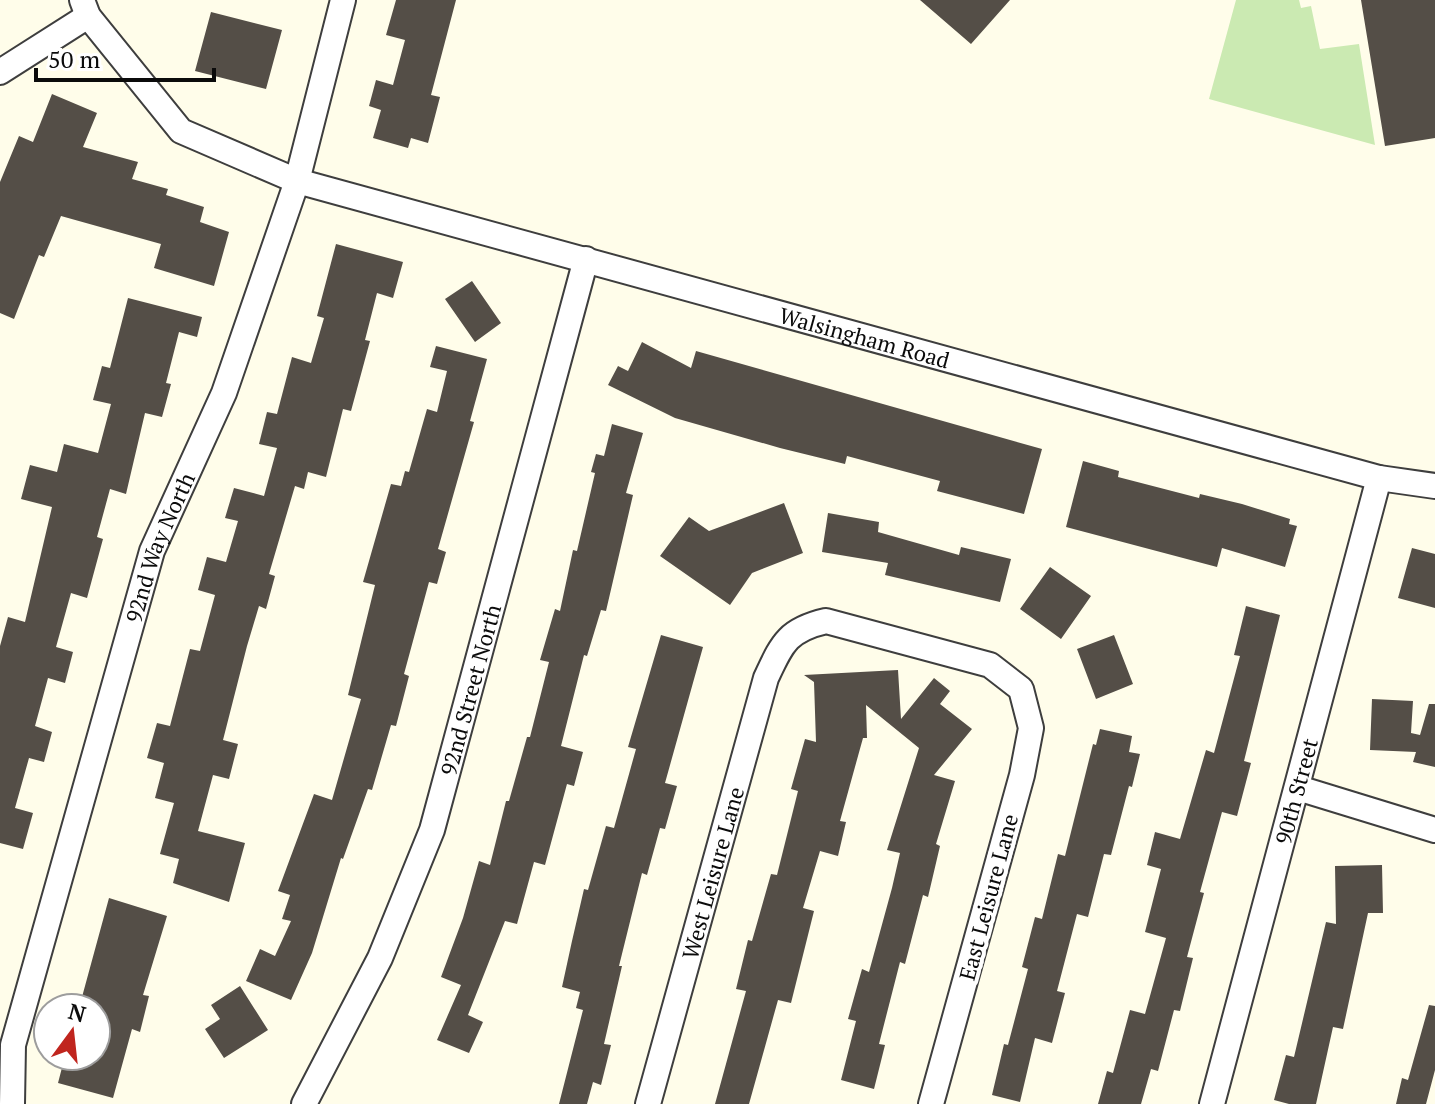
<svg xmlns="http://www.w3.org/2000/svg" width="1435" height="1104" font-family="'PT Serif',serif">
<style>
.green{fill:#cbeab2}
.building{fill:#544e47}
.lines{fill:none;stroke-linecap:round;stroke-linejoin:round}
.minor-casing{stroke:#3e3e3e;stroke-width:28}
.minor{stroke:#fff;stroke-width:24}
.labels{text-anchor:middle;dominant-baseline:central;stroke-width:8;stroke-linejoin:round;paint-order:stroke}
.street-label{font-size:22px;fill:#0b0b0b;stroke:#fff}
</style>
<rect width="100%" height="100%" fill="#fffdea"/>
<path class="green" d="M 1236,0 L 1299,0 L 1301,8 L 1311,6 L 1320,49 L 1359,44 L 1375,145 L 1209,99 Z"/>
<path class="building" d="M 396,0 L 456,0 L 431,95 L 440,97 L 428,143 L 411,138 L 408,148 L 373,138 L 381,110 L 369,106 L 376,80 L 393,85 L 405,40 L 386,35 Z
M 920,0 L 1010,0 L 971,44 Z
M 1361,0 L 1435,0 L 1435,138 L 1385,146 Z
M 211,12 L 282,30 L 266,89 L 195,71 Z
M 52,94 L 97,113 L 83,147 L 138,162 L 132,179 L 168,189 L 166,195 L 204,207 L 200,222 L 229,232 L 214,286 L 154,268 L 161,244 L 61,216 L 44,257 L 39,255 L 14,319 L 0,313 L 0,182 L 19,136 L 33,142 Z
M 336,244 L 403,262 L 393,298 L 377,293 L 365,340 L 370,341 L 351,411 L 343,409 L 326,477 L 308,472 L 304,489 L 295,486 L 269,574 L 275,576 L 266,609 L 259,606 L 247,646 L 223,740 L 238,744 L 229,779 L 213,775 L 198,831 L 245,843 L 229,902 L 173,883 L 179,859 L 160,854 L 174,803 L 155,798 L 164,763 L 147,758 L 157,723 L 170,726 L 190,649 L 200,651 L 215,595 L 198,590 L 207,557 L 226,562 L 238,521 L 225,518 L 234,488 L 264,496 L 277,448 L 259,444 L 267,412 L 277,414 L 292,357 L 311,363 L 324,318 L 317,316 Z
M 472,281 L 501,323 L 475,342 L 445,299 Z
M 128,298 L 202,317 L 197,337 L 179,332 L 166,383 L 171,384 L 162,417 L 145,413 L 126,494 L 110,489 L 97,537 L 103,539 L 87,598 L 71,593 L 56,647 L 73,652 L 65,683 L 48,678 L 35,726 L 52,732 L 44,762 L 29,758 L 15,808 L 33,813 L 23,849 L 0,843 L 0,646 L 8,617 L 25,622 L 52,507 L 21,499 L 30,465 L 57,472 L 64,444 L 98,453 L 111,404 L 93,400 L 102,366 L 110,368 Z
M 642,342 L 691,368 L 696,351 L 1042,449 L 1024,514 L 937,491 L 940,481 L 847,456 L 845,464 L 780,448 L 675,418 L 608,385 L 618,366 L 628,371 Z
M 436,346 L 487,359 L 470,421 L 474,422 L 438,549 L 446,552 L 437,584 L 429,582 L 404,674 L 409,676 L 396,726 L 391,725 L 372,790 L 368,789 L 343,859 L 341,858 L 312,953 L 291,1000 L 246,981 L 260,949 L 275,956 L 291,921 L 282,919 L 290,895 L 278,891 L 314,794 L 332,800 L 361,699 L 348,695 L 375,585 L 363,582 L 391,484 L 401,486 L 405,471 L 409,472 L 427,409 L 437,412 L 447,371 L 430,367 Z
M 612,424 L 643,433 L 626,493 L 633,495 L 606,611 L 601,610 L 587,656 L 584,655 L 561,746 L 583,752 L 574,786 L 567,784 L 545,865 L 534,862 L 517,924 L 505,921 L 468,1015 L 483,1022 L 469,1053 L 437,1040 L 461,985 L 441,977 L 463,918 L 479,861 L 490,865 L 506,801 L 509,801 L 527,737 L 530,737 L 549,662 L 540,660 L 555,609 L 560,611 L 573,550 L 577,551 L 595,473 L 591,472 L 596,454 L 604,456 Z
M 1083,461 L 1119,471 L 1118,477 L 1199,498 L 1200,494 L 1242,504 L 1290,519 L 1289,524 L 1297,526 L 1285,567 L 1222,548 L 1217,567 L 1066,527 Z
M 784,503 L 803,553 L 752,573 L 730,605 L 660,556 L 689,517 L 709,531 Z
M 828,513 L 879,522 L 878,532 L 959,555 L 961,547 L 1011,559 L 1000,602 L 885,575 L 888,563 L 822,552 Z
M 1412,548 L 1435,554 L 1435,608 L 1398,598 Z
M 1050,567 L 1091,596 L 1061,639 L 1020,609 Z
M 1246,606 L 1280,615 L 1244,761 L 1251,763 L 1237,816 L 1222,812 L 1200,892 L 1204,893 L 1187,957 L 1193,958 L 1180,1011 L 1174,1010 L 1158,1071 L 1151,1069 L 1141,1104 L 1098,1104 L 1107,1071 L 1113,1073 L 1130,1010 L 1145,1014 L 1166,938 L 1145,932 L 1161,869 L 1147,865 L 1155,832 L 1180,839 L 1206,750 L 1214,753 L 1240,656 L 1234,655 Z
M 661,635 L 703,647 L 665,783 L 677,786 L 665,829 L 660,828 L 647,875 L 642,873 L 619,966 L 622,966 L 604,1044 L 611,1045 L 601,1085 L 593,1082 L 587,1104 L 559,1104 L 583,1010 L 576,1008 L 580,992 L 562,987 L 572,941 L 584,889 L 588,890 L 606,826 L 614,828 L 636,749 L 628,747 Z
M 1114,635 L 1133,684 L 1096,699 L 1077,649 Z
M 898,670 L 901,719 L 934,678 L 950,691 L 940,704 L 972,729 L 934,775 L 955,781 L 936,844 L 940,846 L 928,897 L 923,895 L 905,964 L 900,962 L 879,1044 L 885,1045 L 874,1089 L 841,1080 L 856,1021 L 848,1019 L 862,969 L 869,972 L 892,888 L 900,853 L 887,850 L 919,748 L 866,705 L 867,738 L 863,738 L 840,821 L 846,822 L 838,856 L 820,851 L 803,908 L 814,911 L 791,1003 L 778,1000 L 749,1104 L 715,1104 L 746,991 L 736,989 L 748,940 L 752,941 L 771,874 L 777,875 L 798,791 L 791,789 L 805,739 L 816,742 L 814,682 L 804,675 Z
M 1372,699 L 1413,701 L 1411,733 L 1420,735 L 1429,704 L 1435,704 L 1435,767 L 1413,762 L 1416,752 L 1370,750 Z
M 1100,729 L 1132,736 L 1129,752 L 1140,754 L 1132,787 L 1129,786 L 1111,855 L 1104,854 L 1088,917 L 1077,914 L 1057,991 L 1065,993 L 1052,1043 L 1035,1038 L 1020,1102 L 992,1095 L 1004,1044 L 1008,1045 L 1028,969 L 1022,967 L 1035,917 L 1042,919 L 1058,854 L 1065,856 L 1093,744 L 1096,745 Z
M 1382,865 L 1383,913 L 1368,913 L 1343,1029 L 1333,1027 L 1316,1104 L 1289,1104 L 1274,1100 L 1286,1055 L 1294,1057 L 1326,922 L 1336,924 L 1335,866 Z
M 109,898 L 167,916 L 143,995 L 149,996 L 140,1032 L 132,1029 L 113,1098 L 58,1083 L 65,1056 L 96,1056 L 96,1008 L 79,1008 Z
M 240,986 L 268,1030 L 224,1058 L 205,1029 L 220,1019 L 211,1005 Z
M 1429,1005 L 1435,1006 L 1435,1070 L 1426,1104 L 1396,1104 L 1402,1078 L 1408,1080 Z"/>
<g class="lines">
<defs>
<g id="minor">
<path id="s1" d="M 82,0 L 88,16 L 181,131 L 297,181 L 1379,478 L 1435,486"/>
<path d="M 0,72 L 88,16"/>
<path d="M 1298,788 L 1435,830"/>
<path id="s2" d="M 12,1104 L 13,1045 L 152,551 L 224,393 L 297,181 L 343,0"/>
<path id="s3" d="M 304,1104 L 380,958 L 432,830 L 586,259"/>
<path id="s4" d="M 648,1104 L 766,678 C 782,644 787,630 826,621 L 990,665 L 1021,689 L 1031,728 L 1022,775 L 931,1104"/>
<path id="s5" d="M 1212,1104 L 1379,478"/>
</g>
</defs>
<use href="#minor" class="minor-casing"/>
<use href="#minor" class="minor"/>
</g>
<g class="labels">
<g class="street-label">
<text stroke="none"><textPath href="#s1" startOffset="880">Walsingham Road</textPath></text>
<text stroke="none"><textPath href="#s2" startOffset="578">92nd Way North</textPath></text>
<text stroke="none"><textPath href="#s3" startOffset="448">92nd Street North</textPath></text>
<text stroke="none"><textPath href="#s5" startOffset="324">90th Street</textPath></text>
<text stroke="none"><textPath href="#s4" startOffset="240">West Leisure Lane</textPath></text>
<text transform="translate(988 897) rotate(-75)">East Leisure Lane</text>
</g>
</g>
<g transform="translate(72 1032) rotate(15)"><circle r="38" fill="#ffffff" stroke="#9d9d9d" stroke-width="2"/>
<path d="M0-6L14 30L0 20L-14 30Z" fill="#c0251e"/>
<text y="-12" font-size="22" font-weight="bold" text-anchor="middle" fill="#0b0b0b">N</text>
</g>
<path d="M36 68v12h178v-12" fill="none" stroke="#0b0b0b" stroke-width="4"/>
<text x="48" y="68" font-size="24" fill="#0b0b0b" stroke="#ffffff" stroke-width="6" paint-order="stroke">50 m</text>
</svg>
